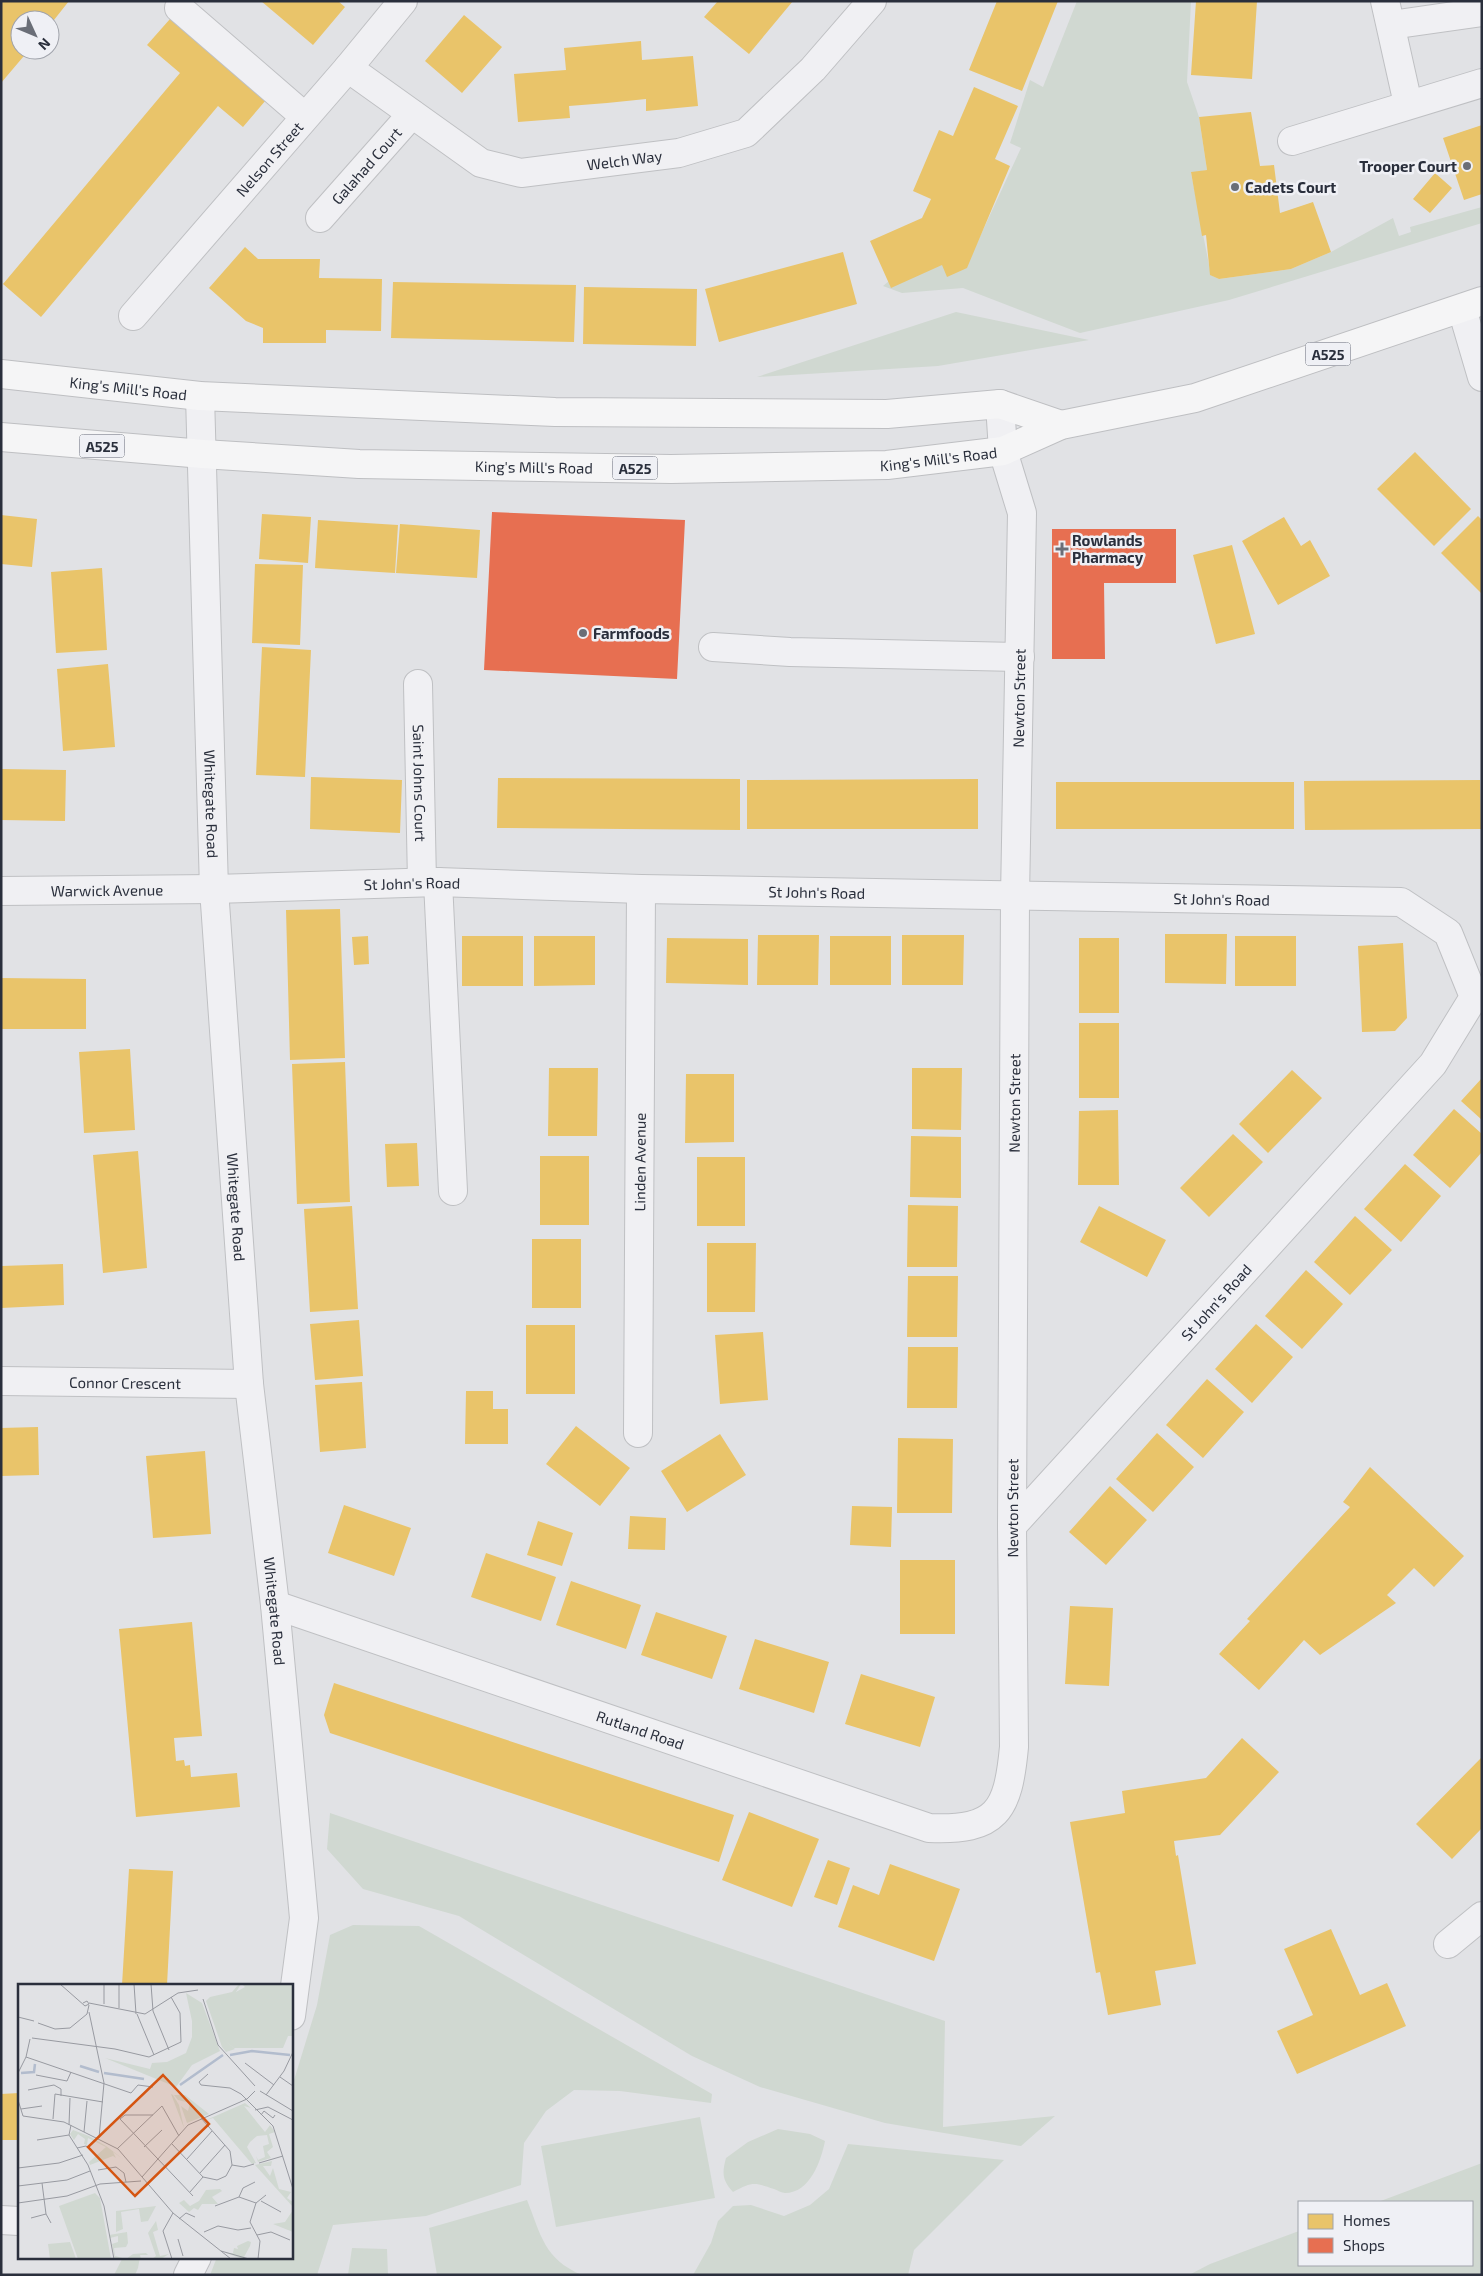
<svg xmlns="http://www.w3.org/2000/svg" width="1483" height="2276" font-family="'Exo 2',sans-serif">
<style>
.green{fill:#d0d8d1}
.homes{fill:#e9c46a}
.shops{fill:#e76f51}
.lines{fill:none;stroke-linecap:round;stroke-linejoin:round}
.minor-casing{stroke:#bfc0c3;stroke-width:30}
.major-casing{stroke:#bebfc2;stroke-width:30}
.minor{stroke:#f0f0f3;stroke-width:28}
.major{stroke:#f5f5f6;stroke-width:28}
.poi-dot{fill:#6a6e77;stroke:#eff0f5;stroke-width:2}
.labels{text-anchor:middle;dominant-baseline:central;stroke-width:5;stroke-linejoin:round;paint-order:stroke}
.shield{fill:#eff0f5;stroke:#656974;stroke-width:1}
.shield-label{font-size:14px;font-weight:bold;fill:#2a2f3c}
.street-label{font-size:15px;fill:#2a2f3c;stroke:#eff0f5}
.poi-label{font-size:15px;font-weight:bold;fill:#2a2f3c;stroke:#eff0f5;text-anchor:start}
.inset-river{fill:none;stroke:#b2bccd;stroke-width:2.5}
.inset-road{fill:none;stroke:#989aa1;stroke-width:1}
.view{fill:#d55511;fill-opacity:0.15;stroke:#d55511;stroke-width:2.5}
.inset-edge{fill:none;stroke:#2a2f3c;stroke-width:2.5}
</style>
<rect width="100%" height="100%" fill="#e1e2e5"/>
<path class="green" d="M 1077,1 L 1191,1 L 1187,82 L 1199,117 L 1207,170 L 1191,173 L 1211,275 L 1219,279 L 1291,269 L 1331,252 L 1393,218 L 1399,236 L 1411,232 L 1410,227 L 1482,207 L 1482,223 L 1229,300 L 1080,333 L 963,288 L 902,293 L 883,286 L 900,272 L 971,256 L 1021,148 L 1010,143 L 1030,80 L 1043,87 Z
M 956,312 L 1089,340 L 938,366 L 757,377 Z
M 330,1813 L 945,2021 L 943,2127 L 1055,2116 L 1021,2146 L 885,2123 L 760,2087 L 692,2056 L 459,1916 L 363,1889 L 327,1849 Z
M 353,1925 L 419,1926 L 712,2094 L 711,2103 L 620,2091 L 574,2090 L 546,2111 L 524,2143 L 521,2185 L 426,2216 L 333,2225 L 317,2275 L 210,2275 L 217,2257 L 291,2257 L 291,2090 L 317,2005 L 330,1935 Z
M 700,2117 L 715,2198 L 556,2227 L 541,2146 Z
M 778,2129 L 810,2134 L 825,2141 C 821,2161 810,2193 785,2193 C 782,2193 777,2190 774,2189 C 754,2182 752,2182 733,2192 C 722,2180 722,2173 726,2158 L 748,2142 Z
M 848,2144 L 1004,2160 L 914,2250 L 908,2275 L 693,2275 L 711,2243 L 718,2221 L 733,2206 L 751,2205 L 784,2216 L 810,2205 L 829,2189 Z
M 1482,2163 L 1482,2275 L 1189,2275 L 1210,2264 L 1299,2231 L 1299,2265 L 1472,2265 L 1472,2202 L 1378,2202 Z
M 527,2200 C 541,2235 544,2259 582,2275 L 437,2275 L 429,2228 Z
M 352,2248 L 387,2249 L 388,2275 L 348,2275 Z
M 123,2257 L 140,2257 L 138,2268 L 135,2275 L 114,2275 Z"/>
<path class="homes" d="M 1,1 L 69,1 L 50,25 L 50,20 L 20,20 L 20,50 L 29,50 L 1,83 Z
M 261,1 L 338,1 L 345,7 L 313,45 Z
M 718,1 L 793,1 L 749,54 L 704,17 Z
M 997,1 L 1058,1 L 1022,91 L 969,70 Z
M 1196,1 L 1257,1 L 1252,79 L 1191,75 Z
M 464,15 L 502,47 L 462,93 L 425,61 Z
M 170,19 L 266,100 L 243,127 L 218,106 L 41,317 L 3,284 L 180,73 L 147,45 Z
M 641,41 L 642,60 L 693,56 L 698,106 L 646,111 L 646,99 L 607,103 L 569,106 L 570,118 L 518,122 L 514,74 L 566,70 L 564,48 Z
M 974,87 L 1018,106 L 995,159 L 1010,166 L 967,268 L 947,277 L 942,265 L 891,288 L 870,241 L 922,218 L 931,199 L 913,191 L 939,130 L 953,136 Z
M 1251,112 L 1260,166 L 1274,165 L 1280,213 L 1313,202 L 1331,252 L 1291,269 L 1219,279 L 1210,275 L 1206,235 L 1202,236 L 1191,172 L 1207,170 L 1199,117 Z
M 1482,125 L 1482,194 L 1464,200 L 1443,138 Z
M 1435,173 L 1452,188 L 1430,213 L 1413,199 Z
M 245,247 L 258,259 L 320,259 L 319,278 L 382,279 L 381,331 L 326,330 L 326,343 L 263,343 L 263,328 L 246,321 L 209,288 Z
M 843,252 L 857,304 L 719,342 L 705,289 Z
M 393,282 L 576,285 L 574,342 L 391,338 Z
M 584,287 L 697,289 L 696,346 L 583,344 Z
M 1415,452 L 1471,509 L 1434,546 L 1377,489 Z
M 262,514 L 311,517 L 308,563 L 259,559 Z
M 1,515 L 37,519 L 32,567 L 1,564 Z
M 1478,516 L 1482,520 L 1482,594 L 1441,553 Z
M 1284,517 L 1301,546 L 1310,540 L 1330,576 L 1278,605 L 1242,541 Z
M 318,520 L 398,525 L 395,573 L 315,568 Z
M 400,524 L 480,530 L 477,578 L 396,573 Z
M 1232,545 L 1255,634 L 1216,644 L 1193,555 Z
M 255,564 L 303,565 L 300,645 L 252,643 Z
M 102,568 L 107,650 L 56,653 L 51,572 Z
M 262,647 L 311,650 L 305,777 L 256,775 Z
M 108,664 L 115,747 L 63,751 L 57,669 Z
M 1,769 L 66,770 L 65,821 L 1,820 Z
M 311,777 L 402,780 L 400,833 L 310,829 Z
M 498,778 L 740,779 L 740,830 L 497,828 Z
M 978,779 L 978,829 L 747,829 L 747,780 Z
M 1480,780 L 1481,829 L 1305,830 L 1304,781 Z
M 1056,782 L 1294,782 L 1294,829 L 1056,829 Z
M 340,909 L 345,1058 L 290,1060 L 286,910 Z
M 1165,934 L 1227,934 L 1226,984 L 1165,983 Z
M 758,935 L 819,935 L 818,985 L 757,985 Z
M 902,935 L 964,935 L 963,985 L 902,985 Z
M 368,936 L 369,964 L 354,965 L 352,937 Z
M 462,936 L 523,936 L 523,986 L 462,986 Z
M 534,936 L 595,936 L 595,985 L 534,986 Z
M 830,936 L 891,936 L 891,985 L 830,985 Z
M 1235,936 L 1296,936 L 1296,986 L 1235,986 Z
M 667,938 L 748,939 L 748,985 L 666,983 Z
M 1079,938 L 1119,938 L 1119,1013 L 1079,1013 Z
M 1403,943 L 1407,1018 L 1395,1031 L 1362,1032 L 1358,946 Z
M 1,978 L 86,979 L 86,1029 L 1,1029 Z
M 1079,1023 L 1119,1023 L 1119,1098 L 1079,1098 Z
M 130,1049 L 135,1130 L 84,1133 L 79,1052 Z
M 345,1062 L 350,1202 L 297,1204 L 292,1064 Z
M 549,1068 L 598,1068 L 597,1136 L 548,1136 Z
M 912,1068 L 962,1068 L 961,1130 L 912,1129 Z
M 1292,1070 L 1322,1098 L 1268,1153 L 1239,1124 Z
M 686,1074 L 734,1074 L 734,1142 L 685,1143 Z
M 1482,1078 L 1482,1120 L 1461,1101 Z
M 1454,1109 L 1482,1134 L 1482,1152 L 1450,1188 L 1413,1155 Z
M 1118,1110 L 1119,1185 L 1078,1185 L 1079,1111 Z
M 1233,1134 L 1263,1162 L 1209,1217 L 1180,1188 Z
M 911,1136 L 961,1137 L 961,1198 L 910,1197 Z
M 417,1143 L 419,1186 L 387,1187 L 385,1144 Z
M 138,1151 L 147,1268 L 103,1273 L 93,1155 Z
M 540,1156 L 589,1156 L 589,1225 L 540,1225 Z
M 697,1157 L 745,1157 L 745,1226 L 697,1226 Z
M 1405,1164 L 1441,1196 L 1401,1242 L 1364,1209 Z
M 908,1205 L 958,1206 L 957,1267 L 907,1267 Z
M 352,1206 L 358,1309 L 310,1312 L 304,1209 Z
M 1099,1206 L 1166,1240 L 1147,1277 L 1080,1242 Z
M 1355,1216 L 1392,1250 L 1350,1295 L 1314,1262 Z
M 532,1239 L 581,1239 L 581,1308 L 532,1308 Z
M 707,1243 L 756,1243 L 755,1312 L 707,1312 Z
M 63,1264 L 64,1305 L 1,1308 L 1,1266 Z
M 1306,1270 L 1343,1304 L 1302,1349 L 1265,1316 Z
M 908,1276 L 958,1276 L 957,1337 L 907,1337 Z
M 359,1320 L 363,1376 L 315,1380 L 310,1324 Z
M 1256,1324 L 1293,1357 L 1252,1403 L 1215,1369 Z
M 526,1325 L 575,1325 L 575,1394 L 526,1394 Z
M 763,1332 L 768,1400 L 720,1404 L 715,1335 Z
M 908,1347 L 958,1347 L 957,1408 L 907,1408 Z
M 1207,1379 L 1244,1412 L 1203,1458 L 1166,1425 Z
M 362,1382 L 366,1448 L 320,1452 L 315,1385 Z
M 466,1391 L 493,1391 L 493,1409 L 508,1409 L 508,1444 L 465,1444 Z
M 576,1426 L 630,1468 L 600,1506 L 546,1464 Z
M 38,1427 L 39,1475 L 1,1476 L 1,1428 Z
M 1157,1433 L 1194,1467 L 1153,1512 L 1116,1479 Z
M 720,1434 L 746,1475 L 687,1512 L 661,1471 Z
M 898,1438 L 953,1439 L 952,1513 L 897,1513 Z
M 205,1451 L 211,1534 L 153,1538 L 146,1456 Z
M 1370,1467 L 1464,1556 L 1434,1587 L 1414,1568 L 1387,1595 L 1396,1603 L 1320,1655 L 1304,1640 L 1259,1690 L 1219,1654 L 1250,1621 L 1247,1619 L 1350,1507 L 1343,1502 Z
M 1110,1486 L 1147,1520 L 1106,1565 L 1069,1532 Z
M 344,1505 L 411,1528 L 394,1576 L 328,1553 Z
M 852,1506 L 892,1507 L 891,1547 L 850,1545 Z
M 630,1516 L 666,1518 L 665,1550 L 628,1549 Z
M 538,1521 L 573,1533 L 562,1566 L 527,1555 Z
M 486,1553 L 556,1577 L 541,1621 L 471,1597 Z
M 900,1560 L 955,1560 L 955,1634 L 900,1634 Z
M 571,1581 L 641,1605 L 626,1649 L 556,1625 Z
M 1070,1606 L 1113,1608 L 1109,1686 L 1065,1684 Z
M 656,1612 L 727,1636 L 712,1679 L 641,1655 Z
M 192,1622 L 202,1736 L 174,1738 L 176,1761 L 184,1760 L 185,1766 L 190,1765 L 191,1777 L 237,1773 L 240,1807 L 136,1817 L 119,1629 Z
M 755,1639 L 829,1662 L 814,1713 L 739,1689 Z
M 861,1674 L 935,1697 L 920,1747 L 845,1724 Z
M 334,1683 L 734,1815 L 719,1862 L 330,1733 L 324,1715 Z
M 1242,1738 L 1279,1772 L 1220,1835 L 1174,1841 L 1176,1856 L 1178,1855 L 1196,1964 L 1155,1971 L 1161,2005 L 1108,2015 L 1100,1972 L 1096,1973 L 1070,1822 L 1125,1813 L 1122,1791 L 1206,1778 Z
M 1482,1757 L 1482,1828 L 1452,1859 L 1416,1824 Z
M 749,1812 L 819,1839 L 792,1907 L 722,1880 Z
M 828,1860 L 850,1868 L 837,1905 L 814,1897 Z
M 890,1864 L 960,1889 L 934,1961 L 838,1927 L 853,1885 L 879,1895 Z
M 129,1869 L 173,1871 L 167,1985 L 122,1985 Z
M 1331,1929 L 1360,1995 L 1387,1983 L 1406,2026 L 1297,2074 L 1277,2031 L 1313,2015 L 1284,1949 Z
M 19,2093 L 19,2140 L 1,2140 L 1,2094 Z"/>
<path class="shops" d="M 492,512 L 685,520 L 677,679 L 484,670 Z
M 1052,529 L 1176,529 L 1176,583 L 1104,583 L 1105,659 L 1052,659 Z"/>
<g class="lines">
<defs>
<g id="minor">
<path d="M 1385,1 L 1408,104"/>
<path d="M 179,8 L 304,116"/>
<path d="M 1391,25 L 1482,12"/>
<path id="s1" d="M 348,68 L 481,163 L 521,173 L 679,153 L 746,133 L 813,69 L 872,1"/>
<path d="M 1292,141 L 1482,83"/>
<path id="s2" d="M 320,218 L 412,114"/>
<path d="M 1462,309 L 1482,377"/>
<path id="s3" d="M 133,316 L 348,68 L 403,1"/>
<path id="s4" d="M 200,396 L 214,889 L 249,1384 L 275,1605 L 304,1918 L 291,2016"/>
<path d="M 713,647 L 790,652 L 1020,657"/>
<path id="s5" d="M 418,684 L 422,882"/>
<path d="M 438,882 L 453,1191"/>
<path id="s6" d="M 1,891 L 214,889 L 438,882 L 641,889 L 1401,902 L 1448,933 L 1474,997 L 1433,1064 L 1012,1526"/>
<path id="s7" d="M 1,1381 L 249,1384"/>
<path id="s8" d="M 638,1433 L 641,889"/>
<path id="s9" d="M 275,1605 L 929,1828 C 997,1831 1008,1811 1014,1747 L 1012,1526 L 1015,897 L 1022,513 L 1003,451 L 1000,404"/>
<path d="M 1448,1944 L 1482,1916"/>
<path d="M 1,2220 L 19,2221"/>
<path d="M 188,2275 L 197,2257"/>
</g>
<g id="major">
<path id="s10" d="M 1,374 L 200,396 L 555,412 L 887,414 L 1000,404 L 1061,425"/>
<path id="s11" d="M 1,437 L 203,454 L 359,464 L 671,469 L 887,465 L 1003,451 L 1061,425 L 1195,398 L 1482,301"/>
</g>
</defs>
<use href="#minor" class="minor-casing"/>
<use href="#major" class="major-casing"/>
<use href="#minor" class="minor"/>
<use href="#major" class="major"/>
</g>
<g class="poi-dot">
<circle cx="1467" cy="166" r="5"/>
<circle cx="1235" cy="187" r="5"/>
<path d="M1059.5 541.5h5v5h5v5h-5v5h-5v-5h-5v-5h5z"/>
<circle cx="583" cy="633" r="5"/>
</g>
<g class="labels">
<g class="shield">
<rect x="1305.5" y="342.5" width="45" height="23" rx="4"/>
<rect x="79.5" y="434.5" width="45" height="23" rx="4"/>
<rect x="612.5" y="456.5" width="45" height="23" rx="4"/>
</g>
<g class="shield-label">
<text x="1328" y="354">A525</text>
<text x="102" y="446">A525</text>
<text x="635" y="468">A525</text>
</g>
<g class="street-label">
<text stroke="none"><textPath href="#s3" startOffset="208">Nelson Street</textPath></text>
<text stroke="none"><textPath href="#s1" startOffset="309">Welch Way</textPath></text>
<text stroke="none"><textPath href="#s2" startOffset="70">Galahad Court</textPath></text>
<text stroke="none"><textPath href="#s10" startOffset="128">King's Mill's Road</textPath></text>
<text stroke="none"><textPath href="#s11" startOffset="939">King's Mill's Road</textPath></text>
<text stroke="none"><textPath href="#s11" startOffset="534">King's Mill's Road</textPath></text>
<text stroke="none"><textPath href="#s9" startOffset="1879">Newton Street</textPath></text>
<text stroke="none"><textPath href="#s5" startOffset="99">Saint Johns Court</textPath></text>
<text stroke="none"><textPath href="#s4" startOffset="408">Whitegate Road</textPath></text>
<text stroke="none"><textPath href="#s6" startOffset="411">St John's Road</textPath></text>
<text stroke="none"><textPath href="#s6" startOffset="106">Warwick Avenue</textPath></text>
<text stroke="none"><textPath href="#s6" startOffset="816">St John's Road</textPath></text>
<text stroke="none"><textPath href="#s6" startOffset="1221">St John's Road</textPath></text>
<text stroke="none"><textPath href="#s9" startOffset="1474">Newton Street</textPath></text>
<text stroke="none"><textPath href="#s8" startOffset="271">Linden Avenue</textPath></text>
<text stroke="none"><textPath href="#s4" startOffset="812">Whitegate Road</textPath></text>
<text transform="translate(1216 1302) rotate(-48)">St John's Road</text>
<text stroke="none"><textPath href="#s7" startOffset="124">Connor Crescent</textPath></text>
<text stroke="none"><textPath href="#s9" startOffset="1069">Newton Street</textPath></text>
<text stroke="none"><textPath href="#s4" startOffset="1218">Whitegate Road</textPath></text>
<text stroke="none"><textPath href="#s9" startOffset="386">Rutland Road</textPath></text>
</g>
<g class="poi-label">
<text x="1457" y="166" text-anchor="end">Trooper Court</text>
<text x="1245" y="187">Cadets Court</text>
<text x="1072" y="540">Rowlands<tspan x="1072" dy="17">Pharmacy</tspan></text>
<text x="593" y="633">Farmfoods</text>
</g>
</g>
<g transform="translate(18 1984)">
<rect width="275" height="275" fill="#e1e2e5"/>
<path d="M 221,0 L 223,0 L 218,8 L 227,3 L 224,0 L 275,0 L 275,52 L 270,52 L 265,64 L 216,64 L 206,56 L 217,65 L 208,68 L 204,63 L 188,17 L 192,13 L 214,8 ZM 168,9 L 184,19 L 202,67 L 174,81 L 158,103 L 87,74 L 132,85 L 134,79 L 149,78 L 168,69 L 174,53 L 174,37 ZM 153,110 L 155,111 L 161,121 L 166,144 ZM 156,111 L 167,111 L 191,130 L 169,139 L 163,122 L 170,127 L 172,119 L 160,116 ZM 227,119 L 233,124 L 226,122 L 247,148 L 252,141 L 257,148 L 251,150 L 255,163 L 249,168 L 253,174 L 240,178 L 238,172 L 240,176 L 247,173 L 245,162 L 251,160 L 249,151 L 239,152 L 232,158 L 229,163 L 238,179 L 234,180 L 195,134 L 186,137 ZM 55,146 L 71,152 L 88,162 L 105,175 L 95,168 L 98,174 L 95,172 L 72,181 L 71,178 L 88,163 L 70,154 L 69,161 L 66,160 L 67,155 L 60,150 L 56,156 L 52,150 ZM 254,177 L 253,182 L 245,182 L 252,192 L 255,184 L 261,205 L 273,208 L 269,214 L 275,218 L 275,223 L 237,181 ZM 202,205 L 204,207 L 194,213 L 200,220 L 184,220 L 180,226 L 176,224 L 171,228 L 161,219 L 166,216 L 172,222 L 181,217 L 188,206 ZM 77,209 L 82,214 L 93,275 L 60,275 L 41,222 ZM 138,222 L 130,237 L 123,238 L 121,225 L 103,228 L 105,245 L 98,248 L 98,227 ZM 275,226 L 275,248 L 255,240 L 267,238 ZM 138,237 L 140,246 L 135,248 L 142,272 L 151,270 L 143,275 L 134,275 L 138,272 L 130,249 ZM 109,248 L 110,259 L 108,263 L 96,264 L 97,272 L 108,275 L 115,270 L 128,269 L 130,271 L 122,271 L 123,275 L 97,275 L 94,260 L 100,258 L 100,252 L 92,254 L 91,251 ZM 230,257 L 233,258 L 232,262 L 225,275 L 208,269 L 215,269 L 216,264 L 220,265 L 219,262 ZM 52,258 L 58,275 L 32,275 L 30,260 Z" fill="#d0d8d1"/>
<path class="inset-river" d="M 212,71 L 234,67 L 272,71M 62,82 L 81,88M 3,89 L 16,88 L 17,80M 86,89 L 126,95M 162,101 L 205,71"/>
<path class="inset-road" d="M 42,0 L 67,22 L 71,20 L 69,17 L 65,19M 86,0 L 86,20M 101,0 L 101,24M 116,0 L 118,30M 133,0 L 135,27 L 151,66M 185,15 L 200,61 L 237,102M 71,19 L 127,30 L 160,9 L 180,6M 71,28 L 86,99 L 81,154M 119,30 L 136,71M 0,33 L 16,37M 20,39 L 37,45 L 52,44 L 69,30 L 71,21M 14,54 L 97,65 L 131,73 L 163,58 L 162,29 L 153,13M 8,73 L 113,109 L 120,101 L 135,103M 227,79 L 256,101M 0,89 L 8,73 L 12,55M 190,90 L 181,98 L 183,101 L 212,104 L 223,110 L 255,142 L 275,205M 18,91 L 49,97 L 53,88M 262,93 L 275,102M 10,106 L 36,101 L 43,105 L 43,112M 242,107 L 275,127M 248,111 L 266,87 L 275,68M 0,116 L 5,132M 3,125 L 24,122M 237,126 L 250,123 L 275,136M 135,131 L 107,131 L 102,135 L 175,212M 243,131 L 246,127 L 255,134 L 257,131M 5,132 L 46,138 L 100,165 L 155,229 L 213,275M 35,135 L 37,110 L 85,118M 51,141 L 52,114M 53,141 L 51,151 L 70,181 L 86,222 L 96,275M 66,148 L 69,117M 19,156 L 51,151M 154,160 L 185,193 L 199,196 L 208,192 L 214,181 L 212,167 L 183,134M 126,163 L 144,146M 59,164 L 68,162 L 74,166M 99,165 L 144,122 L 161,152M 169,175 L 194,147M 241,179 L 265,172M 214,181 L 226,183 L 236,180M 0,184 L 41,179 L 65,171M 80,186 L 98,183 L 106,189 L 108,198M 182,189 L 207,161M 124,193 L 170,141 L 229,115 L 237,107M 24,199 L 28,230 L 33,239M 0,202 L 49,196 L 72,187M 172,208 L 185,193M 221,213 L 225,204 L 237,198M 243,217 L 263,228M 0,219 L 49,212 L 82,200 L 123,197M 197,222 L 221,213 L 238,219M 13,234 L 28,230M 161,235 L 168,229 L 177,233M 186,248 L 200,242 L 220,246 L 233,244M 239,251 L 253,248 L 272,256M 160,255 L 165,272M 203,267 L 231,275M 154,275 L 145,247 L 155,229M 240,275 L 242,257 L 232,238 L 238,219 L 248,211"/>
<path class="view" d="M 145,91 L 191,140 L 117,212 L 70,163 Z"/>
<rect width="275" height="275" class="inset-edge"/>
</g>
<rect width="1483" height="2276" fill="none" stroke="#2a2f3c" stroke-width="5"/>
<rect x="1298" y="2201" width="175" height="65" fill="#eff0f5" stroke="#a0a3ab"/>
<rect x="1308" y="2214" width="25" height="15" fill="#e9c46a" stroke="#a0a3ab"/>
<text x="1343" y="2226" font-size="15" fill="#2a2f3c">Homes</text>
<rect x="1308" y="2238" width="25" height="15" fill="#e76f51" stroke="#a0a3ab"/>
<text x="1343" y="2251" font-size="15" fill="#2a2f3c">Shops</text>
<g transform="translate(35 35) rotate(134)"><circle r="24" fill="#eff0f5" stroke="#a0a3ab"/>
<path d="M0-4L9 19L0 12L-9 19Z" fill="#6a6e77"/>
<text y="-8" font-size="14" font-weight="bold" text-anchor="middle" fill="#2a2f3c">N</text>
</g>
</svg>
